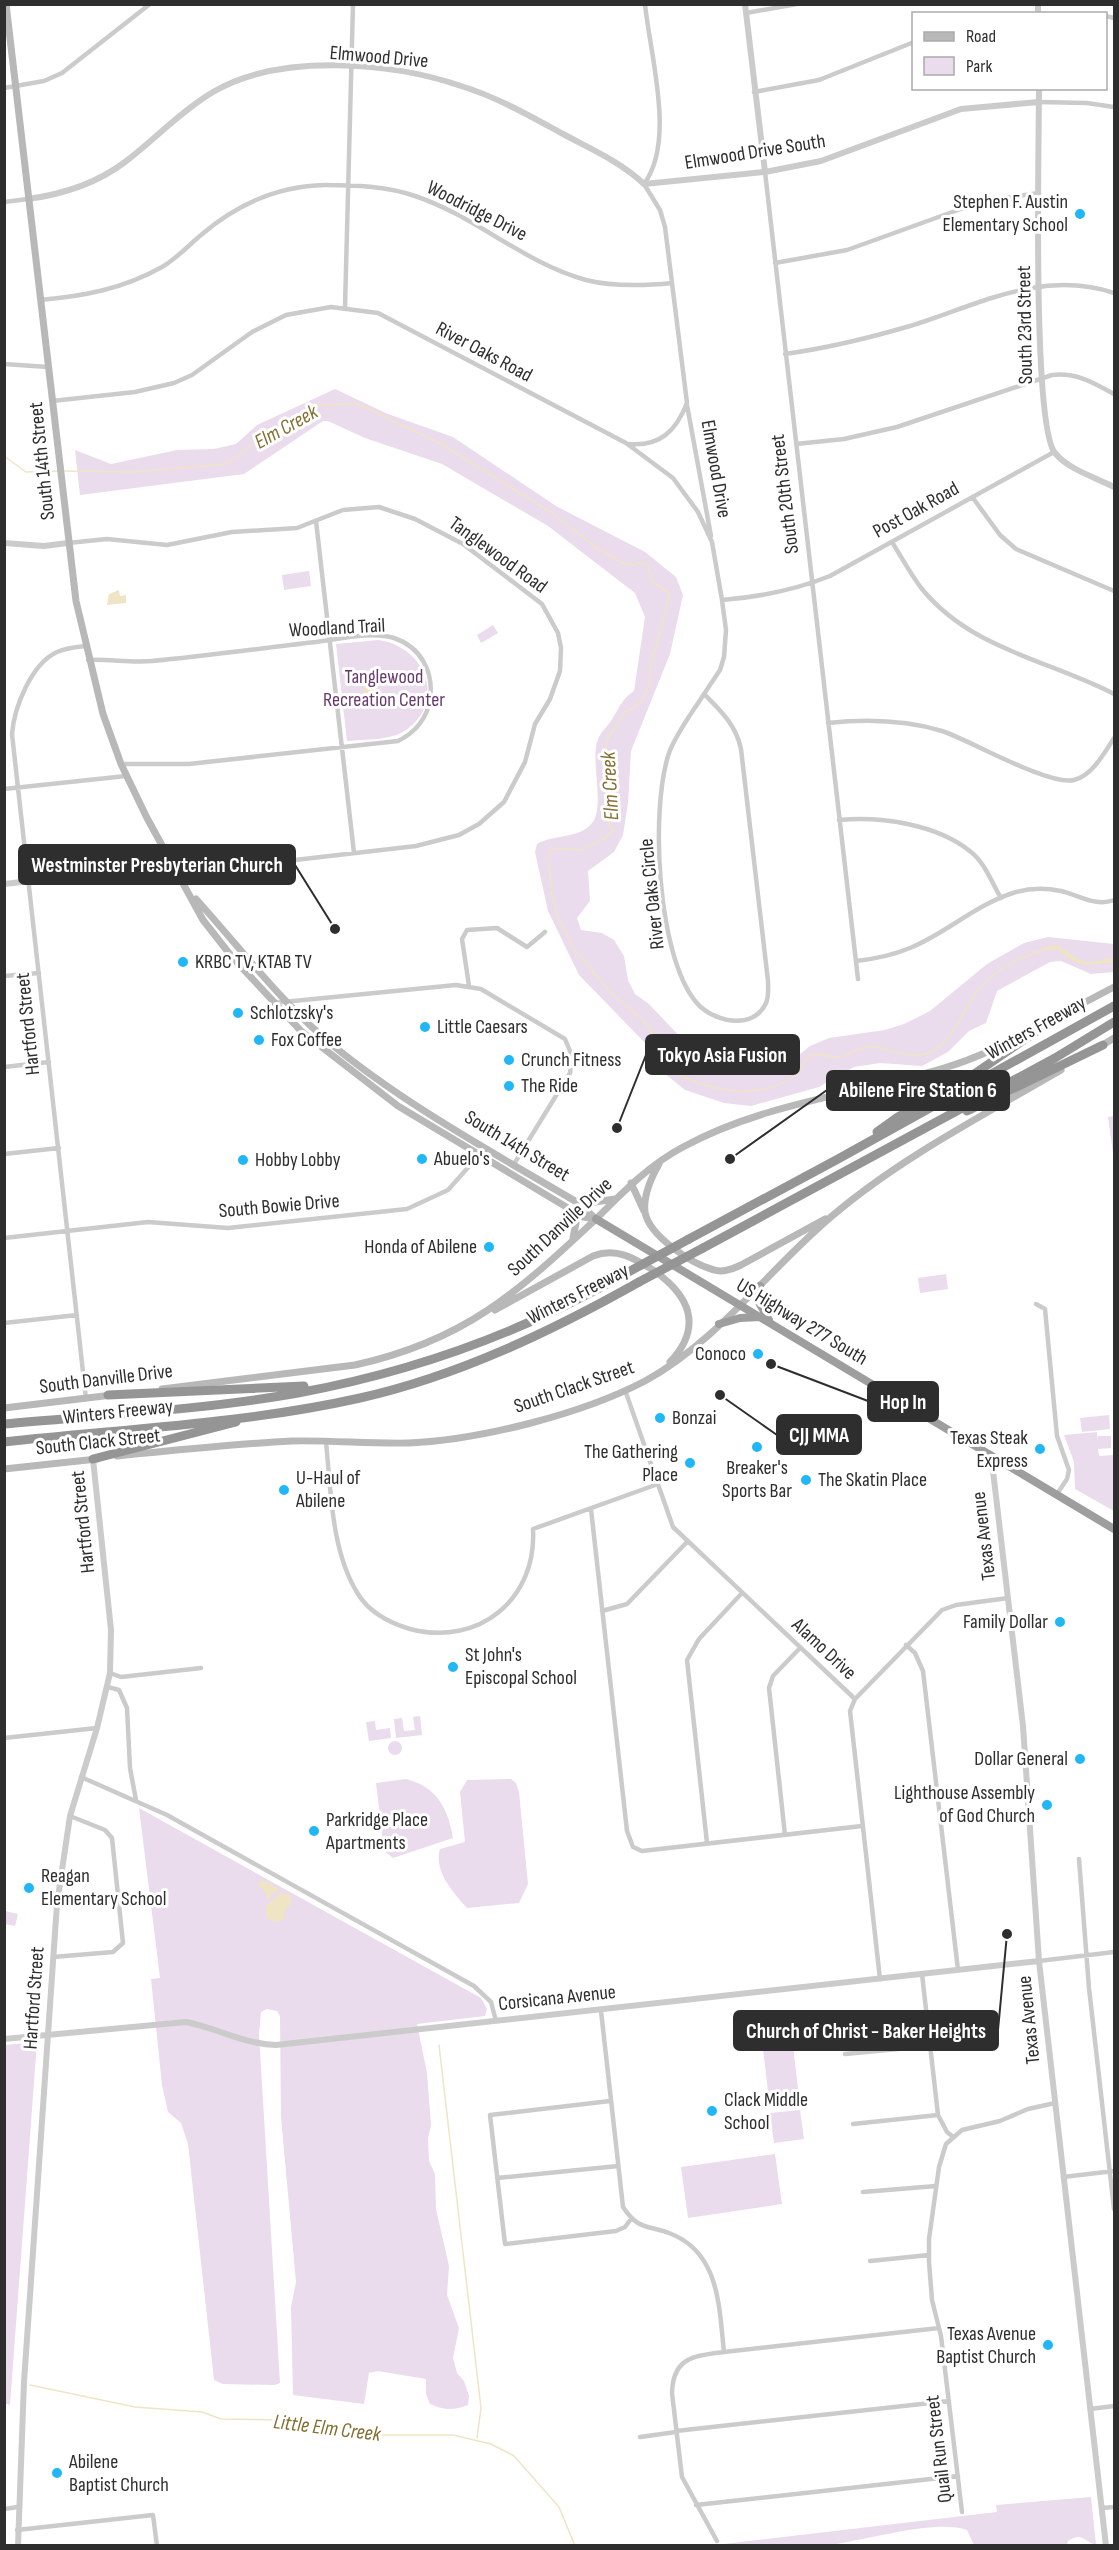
<svg xmlns="http://www.w3.org/2000/svg" width="1119" height="2550" font-family="'Sofia Sans Condensed',sans-serif">
<style>
.green{fill:#eadbed}
.water{fill:#efe5c5}
.lines{fill:none;stroke-linecap:round;stroke-linejoin:round}
.stream{stroke:#efe5c5;stroke-width:1.5}
.minor{stroke:#cbcbcb;stroke-width:4.5}
.tertiary{stroke:#cbcbcb;stroke-width:6}
.secondary{stroke:#b8b8b8;stroke-width:7}
.trunk{stroke:#9e9e9e;stroke-width:8}
.motorway{stroke:#959595;stroke-width:9}
.motorway-bridge{stroke:#959595;stroke-width:9}
.poi-dot{fill:#21b6f5;stroke:#fff;stroke-width:2}
.labels{text-anchor:middle;dominant-baseline:central;stroke-width:6;stroke-linejoin:round;paint-order:stroke}
.street-label{font-size:20px;fill:#2e2e2e;stroke:#fff}
.poi-label{font-size:20px;fill:#2e2e2e;stroke:#fff;text-anchor:start}
.park-label{font-size:20px;fill:#69386e;stroke:#fff}
.water-label{font-size:21px;font-style:italic;fill:#846f30;stroke:#fff}
.leader{fill:none;stroke:#2e2e2e;stroke-width:2}
.callout-dot{fill:#2e2e2e;stroke:#fff;stroke-width:2}
.callout{fill:#2e2e2e;stroke:#2e2e2e;stroke-width:2}
.callout-label{font-size:21px;text-anchor:middle;font-weight:bold;fill:#fff}
</style>
<rect width="100%" height="100%" fill="#fff"/>
<path class="green" d="M 335,389 L 388,414 L 453,437 L 556,506 L 645,552 L 676,577 L 683,595 L 670,654 L 631,751 L 628,803 L 623,835 L 614,852 L 588,871 L 590,901 L 577,918 L 581,930 L 602,933 L 614,940 L 624,956 L 628,980 L 635,994 L 649,1004 L 703,1061 L 768,1075 L 779,1071 L 810,1046 L 829,1038 L 885,1030 L 904,1024 L 930,1011 L 987,964 L 1024,943 L 1048,937 L 1114,944 L 1114,972 L 1091,974 L 1061,961 L 1050,962 L 997,991 L 986,1023 L 969,1031 L 948,1052 L 922,1066 L 880,1063 L 854,1067 L 819,1087 L 751,1106 L 724,1103 L 685,1090 L 664,1073 L 649,1047 L 579,975 L 548,911 L 535,852 L 537,844 C 553,834 580,839 592,823 C 605,807 591,764 597,742 C 600,731 609,726 614,716 C 621,705 622,699 634,691 L 645,617 L 635,593 L 548,526 L 442,464 L 365,438 L 328,421 L 323,421 L 244,474 L 80,495 L 75,450 L 111,464 L 177,450 L 214,449 L 236,444 L 257,425 Z
M 309,571 L 311,586 L 284,590 L 282,575 Z
M 493,625 L 498,633 L 481,643 L 477,635 Z
M 378,640 C 424,646 448,700 406,730 C 390,741 366,739 347,741 L 336,644 Z
M 1114,1116 L 1114,1153 L 1113,1153 L 1108,1117 Z
M 946,1274 L 948,1289 L 920,1293 L 918,1278 Z
M 1109,1415 L 1110,1429 L 1082,1432 L 1080,1418 Z
M 1097,1432 L 1098,1441 L 1098,1436 L 1111,1436 L 1111,1448 L 1098,1449 L 1099,1456 L 1114,1455 L 1114,1511 L 1075,1489 L 1074,1462 L 1064,1435 Z
M 420,1716 L 422,1735 L 396,1738 L 394,1719 L 402,1718 L 404,1731 L 415,1730 L 413,1717 Z
M 375,1721 L 376,1730 L 390,1728 L 391,1738 L 369,1741 L 366,1722 Z
M388 1748a7 7 0 1 1 14 0a7 7 0 1 1-14 0Z
M 406,1779 C 437,1787 448,1808 453,1838 L 393,1858 L 384,1851 L 376,1783 Z
M 511,1779 L 516,1783 L 519,1792 L 528,1884 L 519,1903 L 467,1908 C 454,1893 433,1871 440,1849 L 465,1842 L 460,1792 L 467,1780 Z
M 139,1808 L 481,1998 L 487,2009 L 485,2016 L 417,2024 L 427,2073 L 431,2125 L 428,2138 L 429,2161 L 435,2174 L 436,2209 L 449,2266 L 447,2295 L 459,2328 L 453,2358 L 457,2373 L 464,2381 L 469,2396 L 468,2405 C 453,2411 444,2410 430,2404 L 426,2394 L 426,2379 L 378,2371 L 369,2373 L 364,2404 L 293,2395 L 291,2307 L 296,2282 L 281,2117 L 280,2016 L 277,2011 L 267,2009 L 261,2012 L 259,2034 L 280,2383 L 275,2385 L 223,2384 L 214,2380 L 188,2144 L 181,2123 L 168,2112 L 162,2085 L 151,1979 L 160,1978 Z
M 5,1911 L 18,1914 L 15,1926 L 5,1924 Z
M 792,2037 L 799,2097 L 769,2100 L 762,2040 Z
M 37,2042 L 10,2405 L 4,2403 L 5,2045 Z
M 800,2110 L 804,2139 L 774,2143 L 770,2113 Z
M 775,2154 L 782,2204 L 688,2218 L 681,2167 Z
M 1091,2497 L 1096,2545 C 1085,2542 1082,2531 1068,2541 L 1067,2545 L 974,2545 L 967,2530 C 934,2518 858,2543 821,2546 C 786,2547 750,2546 715,2545 L 997,2512 L 996,2505 Z"/>
<path class="water" d="M 119,590 L 120,596 L 126,595 L 126,603 L 107,605 L 109,594 Z
M 372,680 L 374,699 L 365,700 L 363,681 Z
M 1058,945 C 1068,951 1078,963 1092,962 C 1100,962 1104,956 1114,959 L 1114,963 C 1085,963 1084,972 1057,949 L 1039,951 L 1043,947 Z
M 262,1880 L 279,1889 L 267,1900 L 265,1891 L 258,1885 Z
M 281,1893 L 291,1895 L 291,1904 L 285,1910 L 284,1920 L 272,1922 L 267,1918 L 265,1907 Z"/>
<g class="lines">
<path class="stream" d="M 4,456 L 26,472 L 59,471
M 64,471 L 132,472 L 226,464 L 270,432 L 317,405 L 358,404 L 443,445 L 552,513 L 598,549 L 625,564 L 633,565 L 644,562 L 648,565 L 651,581 L 670,593 L 650,667 L 650,682 L 644,697 L 637,705 L 624,713 L 608,738 L 605,752 L 606,773 L 613,795 L 608,822 L 613,830 C 606,841 593,843 582,850 L 553,848 L 548,857 L 552,894 L 557,915 L 573,948 L 612,994 L 643,1020 L 654,1036 L 665,1043 L 666,1065 L 669,1069 C 706,1091 756,1102 795,1076 C 802,1071 803,1058 812,1055 C 821,1053 830,1058 839,1057 C 848,1056 856,1049 865,1047 C 889,1044 910,1066 936,1049 C 954,1037 962,1014 973,997 C 989,974 1013,960 1039,951
M 439,2045 L 481,2408 L 477,2438
M 30,2385 L 135,2407 L 202,2412 L 221,2419 L 280,2420 L 382,2435 L 453,2435 L 491,2444 L 514,2456 L 559,2507 L 575,2546
M 4,2386 L 8,2386"/>
<path class="minor" d="M 746,13 L 797,4
M 1106,16 L 1114,18
M 4,88 L 44,81 L 62,73 L 150,4
M 754,92 L 819,80 L 914,42
M 1039,102 L 1087,103 L 1114,107
M 765,172 L 858,979
M 4,202 L 28,199
M 775,263 L 847,250 L 983,201 L 1039,193
M 40,300 C 84,296 123,289 162,267 C 176,259 188,246 201,235 C 236,205 277,186 325,185 C 354,185 386,186 415,196 C 475,216 524,263 586,280 C 614,287 643,286 672,283
M 345,307 L 353,4
M 785,354 C 828,348 869,338 910,326 C 978,305 1041,269 1114,293
M 4,364 L 48,367
M 52,401 L 135,392 L 174,383 L 192,375 L 252,332 L 286,315 L 331,307 L 378,313 L 626,443 L 673,478 L 698,512 L 712,542 L 722,600 L 726,630 L 724,657 L 720,670 L 704,694
M 687,405 L 711,536
M 628,444 C 660,447 676,431 687,403 L 665,227 L 660,210 L 644,184 C 676,141 650,55 645,4
M 796,444 L 844,439 L 897,427 L 1052,375 C 1076,372 1094,383 1114,394
M 973,498 L 1000,535 L 1016,549 L 1114,591
M 316,521 L 354,853
M 892,542 C 902,558 911,575 922,589 C 972,650 1049,660 1114,694
M 68,543 L 107,539 L 167,545 L 232,532 L 297,528 L 343,510 L 379,507 L 415,519 L 463,544 L 542,604 L 558,633 L 561,648 L 560,671 L 550,699 L 535,724 L 525,762 L 504,802 L 479,824 L 459,835 L 416,846 L 227,868 L 173,865
M 722,600 C 759,597 795,590 830,576 L 1054,452
M 85,646 C 76,647 65,648 57,652 C 31,664 14,708 12,734 L 86,1399
M 88,660 C 110,659 131,663 152,661 C 207,656 262,648 316,642 C 340,639 371,631 394,638 C 421,647 434,672 430,699 C 427,719 416,732 398,741 L 189,764 L 121,764
M 704,694 C 721,711 736,725 741,749 L 768,981 C 768,988 769,997 766,1003 C 753,1032 711,1021 696,1002 C 657,955 650,810 669,753 C 677,732 692,713 704,694 Z
M 828,723 C 866,719 905,720 942,731 C 972,741 1048,786 1074,780 C 1092,776 1105,752 1114,738
M 4,789 L 126,776
M 839,820 C 880,816 937,824 971,852 C 985,863 992,883 1001,898
M 856,961 C 875,959 893,955 910,948 C 947,933 976,904 1016,892 C 1030,888 1047,888 1061,891 C 1079,895 1095,907 1114,900
M 4,976 L 39,973
M 469,986 L 462,939 L 467,930 L 497,928 L 527,947 L 545,932
M 273,1003 L 456,985 L 481,989 L 565,1039 L 572,1056 L 570,1073 L 514,1164
M 4,1067 L 49,1062
M 4,1154 L 59,1148
M 4,1238 L 148,1222 L 228,1228 L 407,1209 L 448,1190 L 480,1154 L 492,1154
M 1036,1304 L 1045,1309 L 1057,1436 L 1069,1470 L 1067,1479 L 1057,1494
M 4,1323 L 77,1315
M 625,1390 L 673,1527 L 855,1699 L 850,1711 L 880,1979
M 326,1442 C 331,1491 331,1551 358,1594 C 369,1612 390,1623 410,1629 C 479,1647 537,1599 533,1529 L 658,1484
M 591,1509 L 627,1831 L 633,1847 L 642,1851 L 862,1826
M 602,1611 L 627,1604 L 687,1542
M 906,1645 L 915,1653 L 923,1671 L 958,1970
M 110,1673 L 121,1677 L 201,1668
M 108,1687 L 119,1690 L 127,1708 L 130,1768 L 136,1800
M 855,1699 L 942,1610 L 956,1605 L 1008,1598
M 4,1738 L 97,1728
M 81,1777 L 167,1815 L 474,1986 L 491,2002 L 496,2021
M 785,1835 L 769,1688 L 773,1676 L 800,1648
M 707,1843 L 687,1660 L 699,1639 L 742,1593
M 1079,1859 L 1089,1988 L 1114,2209
M 53,1957 L 113,1952 L 123,1943 L 112,1838 L 105,1830 L 70,1816
M 1039,1961 L 1114,1952
M 922,1974 L 938,2115 L 947,2132 L 952,2136
M 601,2011 L 623,2207 C 638,2230 647,2225 669,2233 C 720,2252 719,2307 724,2352
M 845,2054 L 930,2046
M 610,2101 L 490,2115 L 505,2244 L 616,2231 L 625,2227 L 631,2219
M 853,2124 L 938,2115
M 1063,2177 L 1114,2171
M 497,2178 L 618,2166
M 863,2192 L 936,2186
M 870,2261 L 929,2255
M 1090,2409 L 1114,2406
M 676,2431 L 949,2401
M 640,2437 L 676,2432
M 696,2505 L 958,2476
M 1102,2508 L 1114,2507
M 4,2509 L 18,2507
M 962,2512 L 941,2336 L 932,2300 L 929,2262 L 929,2239 L 939,2167 L 946,2144 L 962,2130 L 1000,2121 L 1028,2109 L 1055,2103
M 17,2530 L 153,2515 L 157,2546
M 717,2541 L 682,2477 L 672,2393 C 673,2357 694,2356 724,2352 L 939,2328"/>
<path class="tertiary" d="M 745,4 L 765,172
M 1038,4 L 1038,14
M 1039,88 C 1039,143 1032,425 1055,453 C 1069,470 1095,477 1114,487
M 28,199 C 64,194 96,184 125,162 C 154,140 181,111 213,92 C 279,53 391,62 461,86 C 497,97 530,116 563,134 C 591,149 621,162 644,184 L 765,172 L 821,161 L 961,109 L 1039,102
M 4,543 L 44,546 L 68,543
M 4,884 L 173,865
M 991,1454 L 1023,1726 L 1039,1961 L 1106,2546
M 4,2039 L 186,2022 C 217,2028 244,2044 276,2045 L 1039,1961
M 18,2546 L 24,2382 L 57,1904 L 70,1816 L 97,1728 L 110,1673 L 111,1630 L 93,1459"/>
<path class="secondary" d="M 6,4 L 76,601 L 103,714 L 121,764 L 147,818 L 203,920 L 232,957 L 301,1031 L 398,1106 L 583,1217 L 596,1219
M 196,899 C 243,951 285,1008 341,1052 C 414,1110 499,1156 580,1204 L 596,1219
M 1055,1018 L 1114,987
M 1101,1046 L 1114,1038
M 659,1164 C 651,1178 643,1195 645,1212 C 649,1236 692,1264 714,1270 C 723,1273 733,1269 741,1265 L 825,1219
M 631,1183 L 644,1211
M 582,1204 L 615,1199
M 569,1210 L 576,1223 L 573,1238
M 495,1310 L 593,1256 C 616,1247 634,1258 653,1270 C 689,1295 704,1326 670,1362
M 162,1389 L 355,1365 C 464,1341 517,1293 596,1219 C 623,1192 649,1165 683,1147 C 764,1103 857,1094 944,1068 C 975,1059 1003,1045 1032,1030
M 4,1408 L 112,1395
M 117,1456 C 175,1450 233,1444 292,1441 C 331,1440 370,1444 409,1443 C 480,1440 582,1414 645,1381 C 718,1341 769,1269 832,1216 C 900,1158 984,1115 1061,1070
M 4,1469 L 97,1459"/>
<path class="trunk" d="M 596,1219 L 1114,1529
M 760,1286 L 757,1299 L 769,1320
M 719,1324 L 740,1318 L 760,1317"/>
<path class="motorway" d="M 967,1111 L 1103,1045
M 877,1132 L 898,1117 L 967,1079 L 1057,1017
M 689,1239 L 838,1159 L 1114,1006
M 703,1248 L 1055,1058 L 1114,1022
M 108,1395 L 304,1386
M 4,1424 C 102,1415 202,1410 298,1393 C 412,1372 521,1333 621,1276
M 4,1442 C 122,1429 244,1424 360,1398 C 458,1376 552,1331 639,1282
M 93,1459 L 236,1422"/>
<path class="motorway-bridge" d="M 621,1276 L 689,1239
M 639,1282 L 703,1248"/>
</g>
<g class="poi-dot">
<circle cx="1080" cy="214" r="6"/>
<circle cx="183" cy="962" r="6"/>
<circle cx="238" cy="1013" r="6"/>
<circle cx="425" cy="1027" r="6"/>
<circle cx="259" cy="1040" r="6"/>
<circle cx="509" cy="1060" r="6"/>
<circle cx="509" cy="1086" r="6"/>
<circle cx="422" cy="1159" r="6"/>
<circle cx="243" cy="1160" r="6"/>
<circle cx="489" cy="1247" r="6"/>
<circle cx="758" cy="1354" r="6"/>
<circle cx="660" cy="1418" r="6"/>
<circle cx="757" cy="1447" r="6"/>
<circle cx="1040" cy="1449" r="6"/>
<circle cx="690" cy="1463" r="6"/>
<circle cx="806" cy="1480" r="6"/>
<circle cx="284" cy="1490" r="6"/>
<circle cx="1060" cy="1622" r="6"/>
<circle cx="453" cy="1667" r="6"/>
<circle cx="1080" cy="1759" r="6"/>
<circle cx="1047" cy="1805" r="6"/>
<circle cx="314" cy="1831" r="6"/>
<circle cx="29" cy="1888" r="6"/>
<circle cx="712" cy="2111" r="6"/>
<circle cx="1048" cy="2345" r="6"/>
<circle cx="57" cy="2473" r="6"/>
</g>
<g class="labels">
<g class="street-label">
<text transform="translate(379 57) rotate(5)">Elmwood Drive</text>
<text transform="translate(755 152) rotate(-9)">Elmwood Drive South</text>
<text transform="translate(477 211) rotate(27)">Woodridge Drive</text>
<text transform="translate(1025 325) rotate(-91)">South 23rd Street</text>
<text transform="translate(484 352) rotate(28)">River Oaks Road</text>
<text transform="translate(42 461) rotate(-96)">South 14th Street</text>
<text transform="translate(716 469) rotate(80)">Elmwood Drive</text>
<text transform="translate(785 494) rotate(-97)">South 20th Street</text>
<text transform="translate(916 510) rotate(-29)">Post Oak Road</text>
<text transform="translate(498 555) rotate(36)">Tanglewood Road</text>
<text transform="translate(337 628) rotate(-3)">Woodland Trail</text>
<text transform="translate(652 894) rotate(-96)">River Oaks Circle</text>
<text transform="translate(28 1024) rotate(-96)">Hartford Street</text>
<text transform="translate(1036 1028) rotate(-29)">Winters Freeway</text>
<text transform="translate(517 1146) rotate(31)">South 14th Street</text>
<text transform="translate(279 1206) rotate(-5)">South Bowie Drive</text>
<text transform="translate(560 1227) rotate(-43)">South Danville Drive</text>
<text transform="translate(578 1294) rotate(-27)">Winters Freeway</text>
<text transform="translate(802 1322) rotate(31)">US Highway 277 South</text>
<text transform="translate(106 1379) rotate(-7)">South Danville Drive</text>
<text transform="translate(574 1387) rotate(-19)">South Clack Street</text>
<text transform="translate(118 1412) rotate(-6)">Winters Freeway</text>
<text transform="translate(98 1442) rotate(-6)">South Clack Street</text>
<text transform="translate(83 1522) rotate(-96)">Hartford Street</text>
<text transform="translate(984 1536) rotate(-97)">Texas Avenue</text>
<text transform="translate(824 1649) rotate(43)">Alamo Drive</text>
<text transform="translate(34 1998) rotate(-86)">Hartford Street</text>
<text transform="translate(557 1998) rotate(-6)">Corsicana Avenue</text>
<text transform="translate(1029 2020) rotate(-96)">Texas Avenue</text>
<text transform="translate(939 2449) rotate(-97)">Quail Run Street</text>
</g>
<g class="poi-label">
<text x="1068" y="202" text-anchor="end">Stephen F. Austin<tspan x="1068" dy="23">Elementary School</tspan></text>
<text x="195" y="962">KRBC TV, KTAB TV</text>
<text x="250" y="1013">Schlotzsky's</text>
<text x="437" y="1027">Little Caesars</text>
<text x="271" y="1040">Fox Coffee</text>
<text x="521" y="1060">Crunch Fitness</text>
<text x="521" y="1086">The Ride</text>
<text x="434" y="1159">Abuelo's</text>
<text x="255" y="1160">Hobby Lobby</text>
<text x="477" y="1247" text-anchor="end">Honda of Abilene</text>
<text x="746" y="1354" text-anchor="end">Conoco</text>
<text x="672" y="1418">Bonzai</text>
<text x="1028" y="1438" text-anchor="end">Texas Steak<tspan x="1028" dy="23">Express</tspan></text>
<text x="678" y="1452" text-anchor="end">The Gathering<tspan x="678" dy="23">Place</tspan></text>
<text x="757" y="1468" text-anchor="middle">Breaker's<tspan x="757" dy="23">Sports Bar</tspan></text>
<text x="296" y="1478">U-Haul of<tspan x="296" dy="23">Abilene</tspan></text>
<text x="818" y="1480">The Skatin Place</text>
<text x="1048" y="1622" text-anchor="end">Family Dollar</text>
<text x="465" y="1655">St John's<tspan x="465" dy="23">Episcopal School</tspan></text>
<text x="1068" y="1759" text-anchor="end">Dollar General</text>
<text x="1035" y="1793" text-anchor="end">Lighthouse Assembly<tspan x="1035" dy="23">of God Church</tspan></text>
<text x="326" y="1820">Parkridge Place<tspan x="326" dy="23">Apartments</tspan></text>
<text x="41" y="1876">Reagan<tspan x="41" dy="23">Elementary School</tspan></text>
<text x="724" y="2100">Clack Middle<tspan x="724" dy="23">School</tspan></text>
<text x="1036" y="2334" text-anchor="end">Texas Avenue<tspan x="1036" dy="23">Baptist Church</tspan></text>
<text x="69" y="2462">Abilene<tspan x="69" dy="23">Baptist Church</tspan></text>
</g>
<g class="park-label">
<text x="384" y="677">Tanglewood<tspan x="384" dy="23">Recreation Center</tspan></text>
</g>
<g class="water-label">
<text transform="translate(286 427) rotate(-29)">Elm Creek</text>
<text transform="translate(610 786) rotate(-93)">Elm Creek</text>
<text transform="translate(327 2428) rotate(7)">Little Elm Creek</text>
</g>
</g>
<path class="leader" d="M335 929L295 865M617 1128L646 1055M730 1159L827 1090M771 1364L868 1401M720 1395L777 1435M1007 1934L998 2030"/>
<g class="callout-dot">
<circle cx="335" cy="929" r="6"/>
<circle cx="617" cy="1128" r="6"/>
<circle cx="730" cy="1159" r="6"/>
<circle cx="771" cy="1364" r="6"/>
<circle cx="720" cy="1395" r="6"/>
<circle cx="1007" cy="1934" r="6"/>
</g>
<g class="callout">
<rect x="19" y="845" width="276" height="39" rx="6"/>
<rect x="646" y="1035" width="153" height="39" rx="6"/>
<rect x="827" y="1071" width="182" height="39" rx="6"/>
<rect x="868" y="1382" width="70" height="39" rx="6"/>
<rect x="777" y="1415" width="84" height="39" rx="6"/>
<rect x="734" y="2011" width="264" height="39" rx="6"/>
</g>
<g class="callout-label">
<text x="157" y="872">Westminster Presbyterian Church</text>
<text x="722" y="1062">Tokyo Asia Fusion</text>
<text x="918" y="1097">Abilene Fire Station 6</text>
<text x="903" y="1409">Hop In</text>
<text x="819" y="1442">CJJ MMA</text>
<text x="866" y="2038">Church of Christ - Baker Heights</text>
</g>
<rect width="1119" height="2550" fill="none" stroke="#2e2e2e" stroke-width="12"/>
<rect x="912" y="12" width="195" height="78" fill="#ffffff" stroke="#ababab" stroke-width="1.5"/>
<rect x="924" y="32" width="30" height="9" fill="#b8b8b8" stroke="#ababab" stroke-width="1.5"/>
<text x="966" y="42" font-size="18" fill="#2e2e2e">Road</text>
<rect x="924" y="57" width="30" height="18" fill="#eadbed" stroke="#ababab" stroke-width="1.5"/>
<text x="966" y="72" font-size="18" fill="#2e2e2e">Park</text>
</svg>
